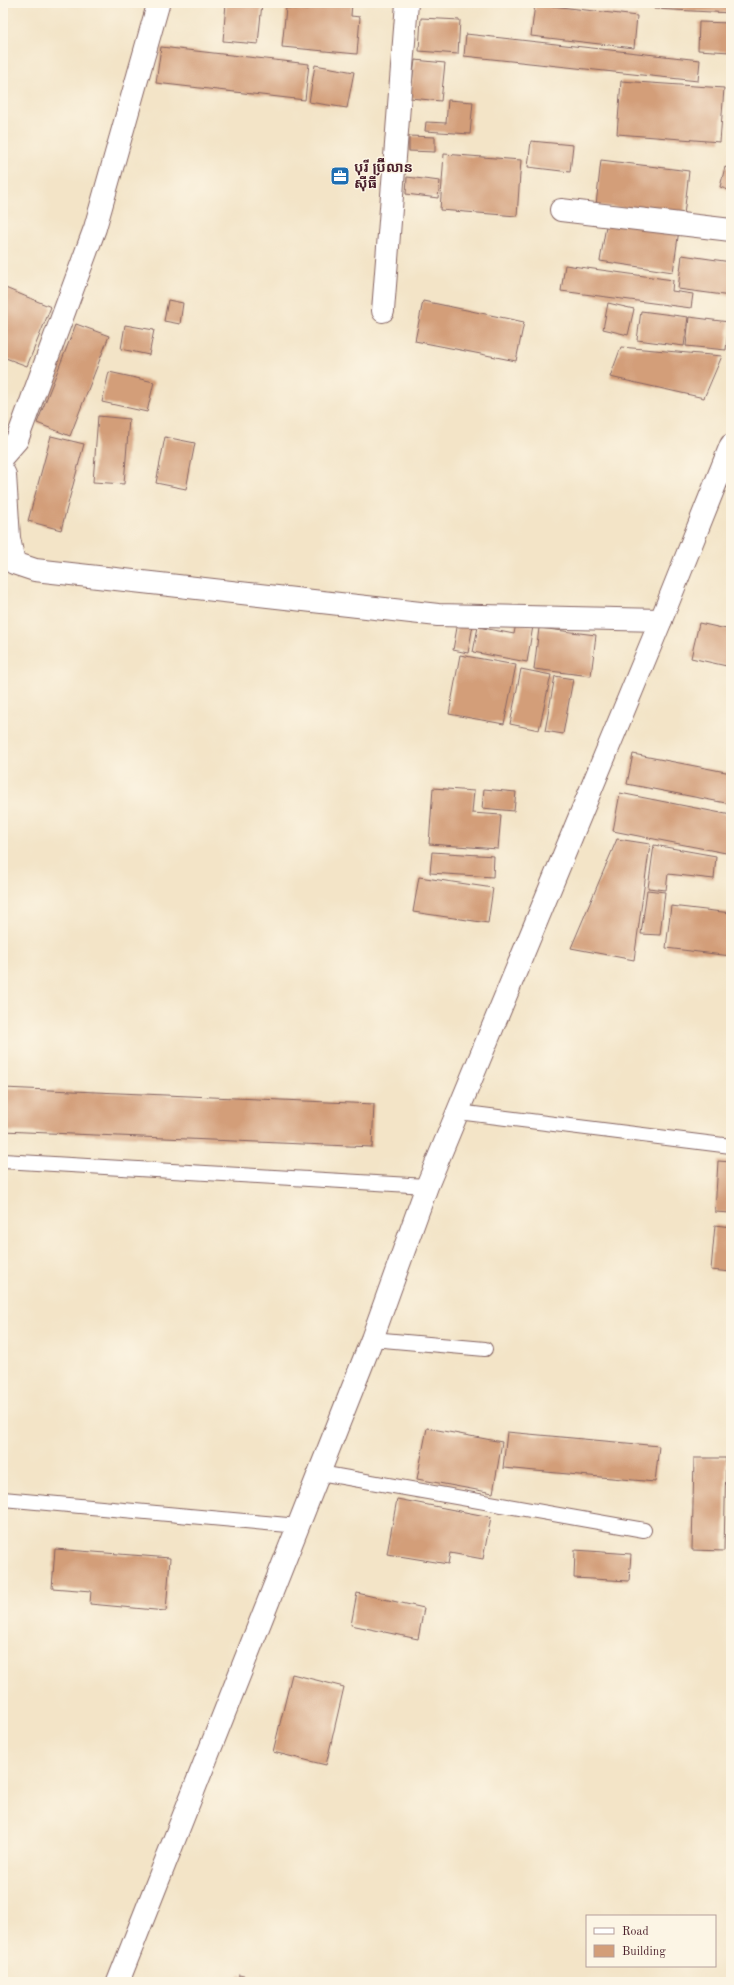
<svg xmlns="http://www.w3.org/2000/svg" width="734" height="1985" font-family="'Old Standard TT','Noto Sans Khmer',serif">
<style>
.building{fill:#d39e79}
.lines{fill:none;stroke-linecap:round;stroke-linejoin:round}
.service-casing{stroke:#856462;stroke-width:16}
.minor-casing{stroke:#856462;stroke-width:24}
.tertiary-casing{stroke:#856462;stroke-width:24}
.service{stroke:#fff;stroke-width:14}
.minor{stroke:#fff;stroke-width:22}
.tertiary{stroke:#fff;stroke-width:22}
.labels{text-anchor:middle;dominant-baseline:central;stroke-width:3;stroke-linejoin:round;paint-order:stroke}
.poi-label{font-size:14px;font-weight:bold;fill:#4a1f2b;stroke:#fcf5e5;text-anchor:start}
</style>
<rect width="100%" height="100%" fill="#fcf5e5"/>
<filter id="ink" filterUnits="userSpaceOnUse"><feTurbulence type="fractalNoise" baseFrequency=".025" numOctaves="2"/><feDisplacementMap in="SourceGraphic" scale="8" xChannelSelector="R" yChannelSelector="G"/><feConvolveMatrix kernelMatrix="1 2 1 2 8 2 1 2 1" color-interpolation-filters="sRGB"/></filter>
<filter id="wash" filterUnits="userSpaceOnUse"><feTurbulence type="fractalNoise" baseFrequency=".012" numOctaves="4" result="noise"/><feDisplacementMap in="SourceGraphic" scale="16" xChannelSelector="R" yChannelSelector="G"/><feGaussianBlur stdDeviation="0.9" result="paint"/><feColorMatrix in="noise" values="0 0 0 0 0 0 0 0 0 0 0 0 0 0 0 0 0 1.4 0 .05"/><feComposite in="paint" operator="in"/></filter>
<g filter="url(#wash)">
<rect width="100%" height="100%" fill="#f3e4c7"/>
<g id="blocks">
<path class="building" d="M 226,3 L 262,3 L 258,44 L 223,41 Z
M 307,3 L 352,3 L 351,16 L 360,17 L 357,54 L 282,47 L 286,8 L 307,10 Z
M 654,3 L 731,3 L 731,13 L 654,9 Z
M 535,4 L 637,16 L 634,48 L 531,36 Z
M 421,18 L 460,20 L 458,54 L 419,51 Z
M 699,22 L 731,23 L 730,52 L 698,50 Z
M 466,34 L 700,60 L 698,81 L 464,56 Z
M 161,47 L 309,64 L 305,100 L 156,83 Z
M 415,60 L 445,63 L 441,101 L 410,98 Z
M 315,65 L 354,72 L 347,108 L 309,102 Z
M 621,81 L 724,88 L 720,142 L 617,134 Z
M 448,100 L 473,102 L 470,134 L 425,131 L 426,122 L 446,123 Z
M 409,136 L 435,137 L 435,152 L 409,151 Z
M 531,141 L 573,145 L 570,172 L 528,167 Z
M 444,154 L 521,160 L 517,216 L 440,210 Z
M 601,160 L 689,171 L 684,215 L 596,205 Z
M 725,167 L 731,169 L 731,191 L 720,187 Z
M 407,177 L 440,181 L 438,198 L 406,194 Z
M 607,220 L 679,230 L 673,272 L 600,261 Z
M 682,255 L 731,262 L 731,296 L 678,289 Z
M 565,265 L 673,280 L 672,291 L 693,294 L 691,308 L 561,291 Z
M 3,287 L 51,307 L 27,366 L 3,357 Z
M 168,300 L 183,303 L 180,324 L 164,321 Z
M 423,301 L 524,322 L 516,361 L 415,341 Z
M 608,303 L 634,309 L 628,335 L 603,329 Z
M 641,311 L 688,317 L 684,346 L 637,340 Z
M 689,317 L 729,322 L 726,350 L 686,346 Z
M 76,324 L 109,336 L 70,436 L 37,423 Z
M 125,325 L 154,330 L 149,355 L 121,349 Z
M 621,347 L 722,356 L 704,398 L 610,377 Z
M 109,372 L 154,382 L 147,412 L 102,402 Z
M 98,416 L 129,419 L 124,484 L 93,482 Z
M 51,436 L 84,444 L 61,530 L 28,521 Z
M 165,437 L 195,443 L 186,489 L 156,483 Z
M 458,622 L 473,625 L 468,653 L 453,650 Z
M 516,623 L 533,626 L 527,662 L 473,652 L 478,627 L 514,634 Z
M 699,623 L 731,630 L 731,667 L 691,658 Z
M 539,628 L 596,635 L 591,676 L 534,669 Z
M 460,655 L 516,665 L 504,724 L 449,714 Z
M 521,669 L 551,675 L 539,730 L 510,724 Z
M 555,676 L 573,679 L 563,734 L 545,731 Z
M 633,754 L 731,773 L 731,804 L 627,784 Z
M 433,788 L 474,791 L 472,813 L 501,815 L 498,849 L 429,844 Z
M 484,789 L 516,792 L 514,811 L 482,808 Z
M 620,793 L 731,815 L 731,854 L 613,831 Z
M 617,839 L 650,844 L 634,960 L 571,948 Z
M 654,845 L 716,856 L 714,879 L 668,874 L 666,890 L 648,888 Z
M 432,852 L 494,856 L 493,877 L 430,873 Z
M 419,877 L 493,888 L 488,923 L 413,912 Z
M 647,890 L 665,892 L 660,935 L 641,934 Z
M 671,906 L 731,913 L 731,956 L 666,948 Z
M 3,1088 L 374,1104 L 372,1147 L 3,1131 Z
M 718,1161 L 731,1162 L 731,1213 L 715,1212 Z
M 715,1225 L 731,1227 L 731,1272 L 711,1270 Z
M 427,1428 L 502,1442 L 493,1493 L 417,1479 Z
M 507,1432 L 659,1446 L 655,1482 L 503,1468 Z
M 694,1458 L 726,1458 L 724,1551 L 692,1550 Z
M 397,1499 L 491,1517 L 483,1559 L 450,1553 L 448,1564 L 387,1554 Z
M 55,1549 L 170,1558 L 166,1611 L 90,1604 L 91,1591 L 52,1588 Z
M 575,1550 L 631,1554 L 629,1581 L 574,1578 Z
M 357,1593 L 424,1608 L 418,1639 L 351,1625 Z
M 292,1674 L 344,1687 L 326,1765 L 273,1752 Z
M 239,1975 L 265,1981 L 265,1982 L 237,1982 Z"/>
</g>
</g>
<g filter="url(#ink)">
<use href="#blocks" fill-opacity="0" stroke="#856462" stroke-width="1"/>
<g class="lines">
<defs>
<path id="service" d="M 458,1112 L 731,1146
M 3,1161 L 427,1186
M 372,1339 L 485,1349
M 320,1473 L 644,1530
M 3,1499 L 299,1526"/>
<path id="minor" d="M 561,210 L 731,230
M 383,311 L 407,3
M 3,456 L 17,440 L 95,228 L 158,5 L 156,3
M 3,471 L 5,475 L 9,538 L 14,563 L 35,570 L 438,615 L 661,620"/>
<path id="tertiary" d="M 118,1982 L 372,1339 L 427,1186 L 661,620 L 731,445"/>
</defs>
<use href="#service" class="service-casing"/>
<use href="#minor" class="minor-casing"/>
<use href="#tertiary" class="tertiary-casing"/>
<use href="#service" class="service"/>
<use href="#minor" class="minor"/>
<use href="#tertiary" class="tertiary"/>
</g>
</g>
<defs>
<symbol id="office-square" viewBox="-11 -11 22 22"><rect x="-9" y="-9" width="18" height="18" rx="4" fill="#1f6fb2" stroke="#fcf5e5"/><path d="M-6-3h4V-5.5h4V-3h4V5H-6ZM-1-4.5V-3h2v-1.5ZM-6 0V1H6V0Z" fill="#fff"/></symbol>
</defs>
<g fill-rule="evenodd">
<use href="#office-square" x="329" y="165" width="22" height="22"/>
</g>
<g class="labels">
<g class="poi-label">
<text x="354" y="168">បុរី ប្រ៊ីលាន<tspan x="354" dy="16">សុីធី</tspan></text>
</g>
</g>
<rect width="734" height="1985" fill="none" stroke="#fcf5e5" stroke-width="16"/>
<rect x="586" y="1915" width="130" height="52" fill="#fcf5e5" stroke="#b59f9b"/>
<rect x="594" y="1928" width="20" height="6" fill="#ffffff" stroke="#b59f9b"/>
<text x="622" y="1935" font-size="12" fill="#4a1f2b">Road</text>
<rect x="594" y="1945" width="20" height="12" fill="#d39e79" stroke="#b59f9b"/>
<text x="622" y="1955" font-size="12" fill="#4a1f2b">Building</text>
</svg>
